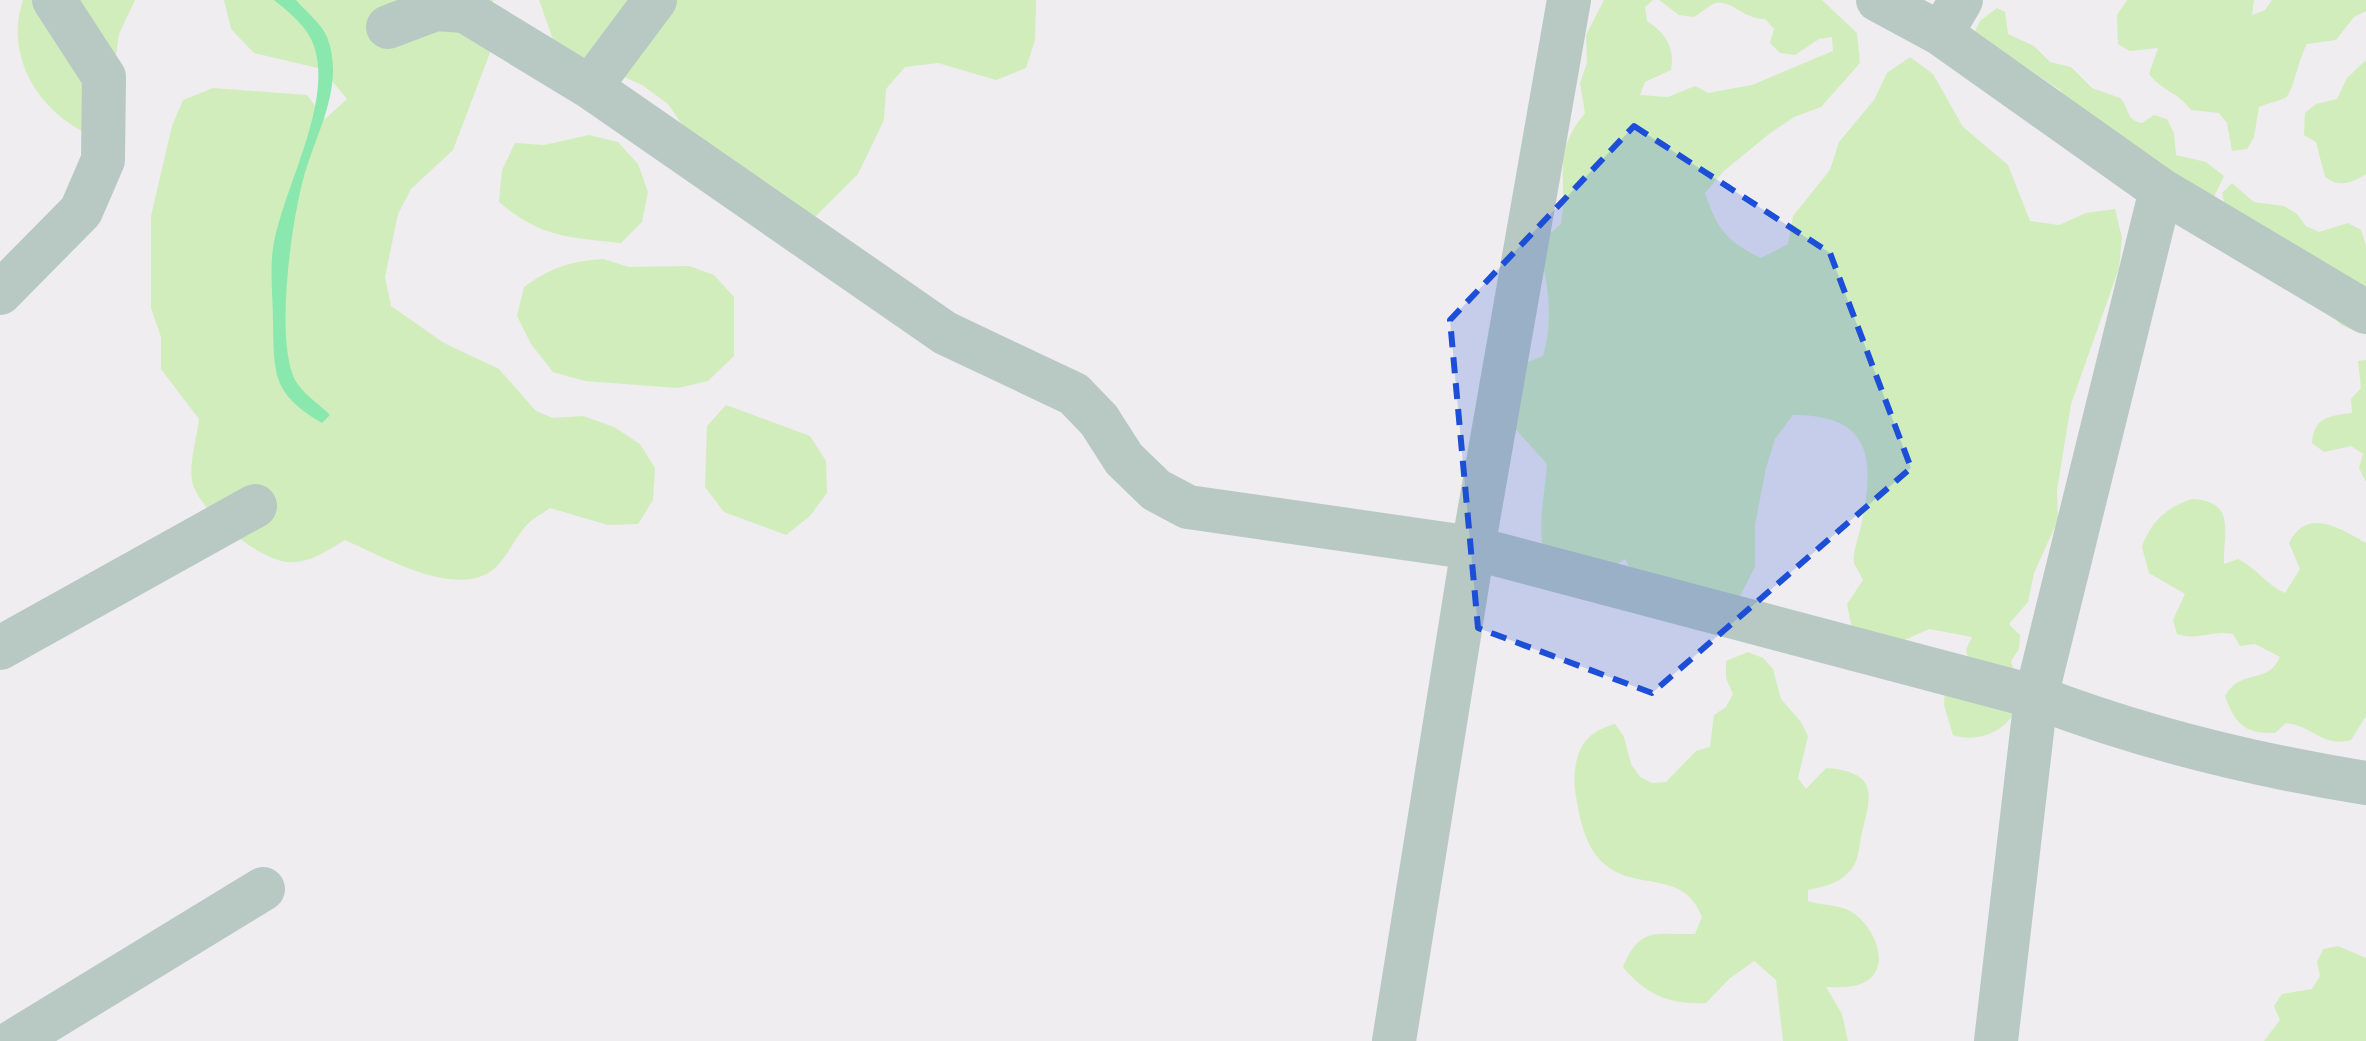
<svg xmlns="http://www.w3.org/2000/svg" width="2366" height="1041" font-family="Helvetica,sans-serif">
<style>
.green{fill:#d1edbc}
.water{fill:#8ae8ae}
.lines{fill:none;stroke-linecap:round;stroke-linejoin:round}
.minor{stroke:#b8c9c3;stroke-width:44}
.marked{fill:#1d4ed8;fill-opacity:0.2;stroke:#1d4ed8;stroke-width:6;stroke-dasharray:16 10;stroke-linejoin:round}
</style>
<rect width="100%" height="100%" fill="#efedef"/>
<path class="green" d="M 23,0 L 135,0 L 119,34 L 115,64 L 88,134 C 38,111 4,55 23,0 Z
M 224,0 L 493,0 L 494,42 L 453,150 L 411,189 L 398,214 L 385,277 L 391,306 L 444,343 L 499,369 L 536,411 L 553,418 L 583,416 L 614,427 L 640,444 L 655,468 L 653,500 L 638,524 L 608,525 L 550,508 C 542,514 531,519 525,527 C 514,540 508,555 496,567 C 460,602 382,556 345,540 C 328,550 309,564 288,562 C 258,560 198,510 192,481 C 189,463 197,437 199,419 L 161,369 L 161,337 L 151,308 L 151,216 L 172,126 L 183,100 L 213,88 L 307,95 L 325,119 L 347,99 L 322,69 L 254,53 L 231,29 Z
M 539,0 L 1036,0 L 1035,40 L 1026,68 L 996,80 L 938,63 L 905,67 L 886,89 L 884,120 L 858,174 L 815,217 L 705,158 L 668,104 L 642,85 L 555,45 Z
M 1604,0 L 1653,0 L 1645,7 L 1647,21 C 1666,33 1675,48 1671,70 L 1645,82 L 1640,95 L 1668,97 L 1695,86 L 1708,93 L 1752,85 L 1833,51 L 1832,37 L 1819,39 L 1795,55 L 1780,53 L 1770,43 L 1774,29 L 1765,19 C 1743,19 1733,0 1716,3 C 1709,5 1701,13 1694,17 L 1679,15 L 1659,0 L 1822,0 L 1857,33 L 1860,63 L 1821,107 L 1794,117 L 1769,134 L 1724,171 L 1705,193 C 1718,230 1726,241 1761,258 L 1788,244 L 1793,216 L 1830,170 L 1839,142 L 1874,100 L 1887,73 L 1910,57 L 1933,74 L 1963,127 L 2008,165 L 2030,221 L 2059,225 L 2086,213 L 2115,209 L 2122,238 L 2119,268 L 2071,404 L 2057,490 L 2058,520 L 2034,573 L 2028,602 L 2009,624 L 2020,635 L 2019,649 L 2011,661 C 2014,671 2019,682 2019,693 C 2019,726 1982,745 1953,735 L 1944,705 L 1945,690 L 1970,665 L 1966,650 L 1972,637 L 1929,629 L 1902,641 L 1853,633 L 1847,604 L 1863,580 C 1861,575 1856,568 1854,563 C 1852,553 1859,536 1861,526 C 1875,460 1873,415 1793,415 L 1775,439 L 1766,468 L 1755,525 L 1755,567 L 1738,600 L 1644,593 L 1625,559 L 1603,574 L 1543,549 C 1538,518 1545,495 1547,464 L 1509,422 L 1515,367 L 1543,356 C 1554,319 1548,281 1538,244 L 1561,224 C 1569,177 1550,156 1585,113 L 1580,83 L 1587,63 L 1586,35 Z
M 2127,0 L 2254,0 L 2252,15 L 2265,10 L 2272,0 L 2366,0 L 2366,11 L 2354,17 L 2336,40 L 2307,44 C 2298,59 2293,94 2285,98 C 2277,102 2267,103 2259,107 L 2254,137 L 2247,149 L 2232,151 L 2227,123 L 2219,113 L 2191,110 C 2179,93 2161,90 2149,74 L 2158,48 L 2130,51 L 2118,44 L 2117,15 Z
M 1997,8 L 2005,12 L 2008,34 L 2034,46 L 2050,62 L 2071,67 L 2092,88 L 2120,98 C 2130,108 2125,120 2142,123 L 2154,115 L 2167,119 L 2174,133 L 2176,155 L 2206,162 L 2224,176 L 2214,197 L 2207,199 L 2063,99 L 2062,92 L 2057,88 L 1974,33 L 1980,21 Z
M 2366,60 L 2366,174 C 2352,183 2339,188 2325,177 L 2316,142 L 2304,135 L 2305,113 L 2316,104 L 2337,99 L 2347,78 Z
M 589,135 L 618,142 L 638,164 L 648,192 L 642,222 L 621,243 C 567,237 542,238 499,202 L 502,170 L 515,143 L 544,145 Z
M 2232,183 L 2254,202 L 2284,206 L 2297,214 L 2306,226 L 2319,232 L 2348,223 L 2361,230 L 2366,246 L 2366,329 L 2355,331 L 2341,325 L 2225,206 L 2222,193 Z
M 603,259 L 629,267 L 689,266 L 714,275 L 734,297 L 734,356 L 708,381 L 678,388 L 585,381 L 553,372 L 531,344 L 517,316 L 524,287 C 550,268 571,261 603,259 Z
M 2366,360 L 2366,482 L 2359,468 L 2363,454 L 2351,446 L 2324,452 L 2312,443 C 2314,417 2329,416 2352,413 L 2351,399 L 2361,388 L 2358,361 Z
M 726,405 L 810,436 L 826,461 L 827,493 L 810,516 L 786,535 L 724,512 L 705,487 L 707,426 Z
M 2192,499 C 2237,501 2223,533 2224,564 L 2238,559 C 2257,568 2266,585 2285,593 L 2300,569 L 2289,543 C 2307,507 2339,528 2366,543 L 2366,716 L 2351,740 C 2324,748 2313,726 2286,723 L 2275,733 C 2245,734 2235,724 2225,696 C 2242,667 2267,686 2280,657 L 2255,644 L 2240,646 L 2233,634 C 2212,630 2197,641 2177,634 L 2173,620 L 2185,594 L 2149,573 L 2142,547 C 2150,522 2167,507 2192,499 Z
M 1748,652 L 1763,658 L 1773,669 L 1781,699 L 1801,722 L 1808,736 L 1798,778 L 1806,789 L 1826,768 C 1878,772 1872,794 1862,832 C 1858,848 1860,862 1848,873 C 1837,884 1822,887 1808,890 L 1808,901 C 1822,906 1837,904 1850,911 C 1875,925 1896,973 1858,985 C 1848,988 1836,987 1826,987 L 1842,1014 L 1848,1041 L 1783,1041 L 1776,980 L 1754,961 L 1729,979 L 1706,1003 C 1670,1005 1646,995 1623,967 C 1640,925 1657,935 1695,934 L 1702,917 C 1678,852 1600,916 1579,813 C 1576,795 1572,782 1576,764 C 1580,741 1593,730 1615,724 L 1624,737 L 1631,764 L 1640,777 L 1652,783 L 1666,782 L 1696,751 L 1710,747 L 1714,715 L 1726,707 L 1733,694 L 1726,678 L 1726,661 Z
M 2338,946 L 2366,958 L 2366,1041 L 2264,1041 L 2280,1020 L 2274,1006 L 2282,994 L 2312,989 L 2320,976 L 2317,962 L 2323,949 Z"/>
<path class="water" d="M 274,0 L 296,0 C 305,11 322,24 327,37 C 346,86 315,134 303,180 C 291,225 275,340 295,380 C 302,393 319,404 330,415 L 322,423 C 273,394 274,376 273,322 C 273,296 269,267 274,242 C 285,185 333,102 314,46 C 307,26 290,13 274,0 Z"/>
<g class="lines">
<path class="minor" d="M 1878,0 L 1941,34 L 2161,190 L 2366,312
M 388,27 L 436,9 L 465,11 L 590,87 L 655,0
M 1941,34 L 1961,0
M 590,87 L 945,333 L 1074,394 L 1099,420 L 1124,459 L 1156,490 L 1188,507 L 1473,548 L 2036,697 C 2143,738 2253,765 2366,783
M 0,293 L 81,211 L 103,160 L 104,77 L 54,0
M 0,648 L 255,506
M 14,1041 L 263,889
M 1394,1041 L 1473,548 L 1569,0
M 1996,1041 L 2036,697 L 2161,190"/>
</g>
<path class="marked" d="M 1634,126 L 1830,253 L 1911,468 L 1652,693 L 1478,628 L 1450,320 Z"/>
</svg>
